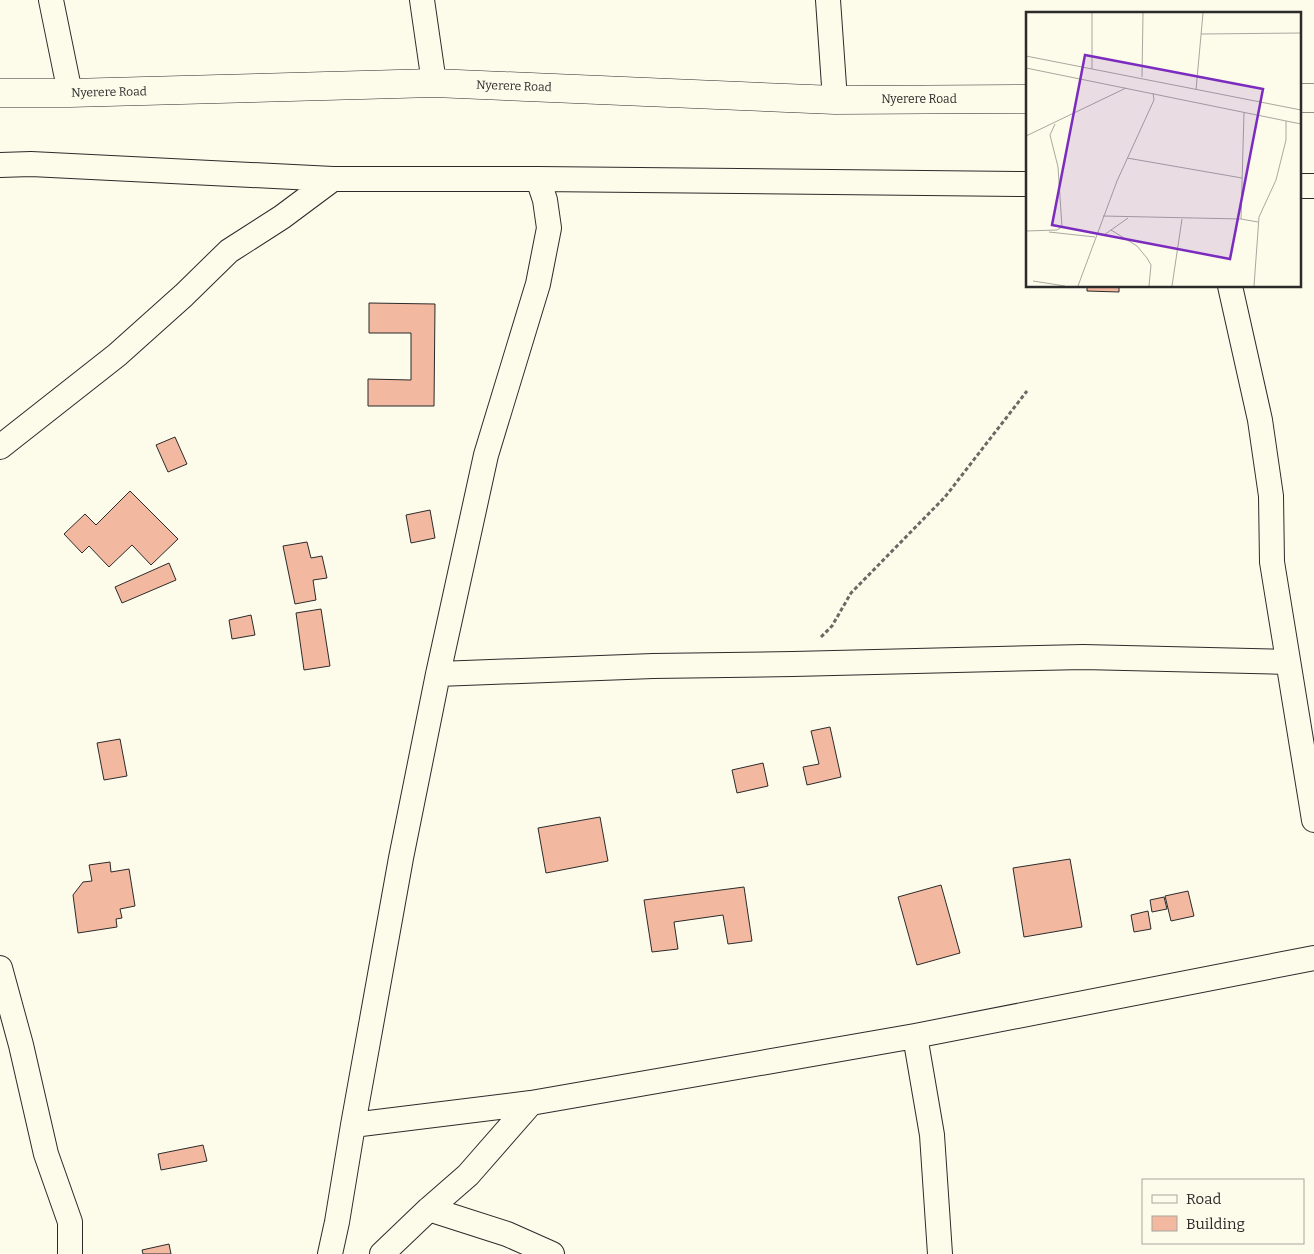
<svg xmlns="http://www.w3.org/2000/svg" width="1314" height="1254" font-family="Bitter,serif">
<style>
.building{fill:#f2b8a0;stroke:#2b2b2b}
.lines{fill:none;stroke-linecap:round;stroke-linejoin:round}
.minor-casing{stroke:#2b2b2b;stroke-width:26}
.trunk-casing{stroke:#2b2b2b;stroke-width:29}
.path{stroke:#6a6964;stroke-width:3;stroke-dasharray:4 2.5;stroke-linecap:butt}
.minor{stroke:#fdfbea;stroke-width:24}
.trunk{stroke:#fdfbea;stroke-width:28}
.labels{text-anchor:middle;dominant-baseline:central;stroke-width:4;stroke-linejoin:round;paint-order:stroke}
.street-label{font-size:12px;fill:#2b2b2b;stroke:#fdfbea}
.inset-road{fill:none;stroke:#a9a89e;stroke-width:1}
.view{fill:#7b2cbf;fill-opacity:0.15;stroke:#7b2cbf;stroke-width:2.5}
.inset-edge{fill:none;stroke:#2b2b2b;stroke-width:2.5}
</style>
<rect width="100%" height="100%" fill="#fdfbea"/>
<path class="building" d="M 1087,286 L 1119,286 L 1119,292 L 1087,291 Z
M 369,303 L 435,304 L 434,406 L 368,406 L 368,379 L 411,380 L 411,333 L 369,333 Z
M 175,437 L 187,464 L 168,472 L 156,445 Z
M 130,491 L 178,539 L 151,565 L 132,545 L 109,567 L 89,546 L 82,553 L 64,534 L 85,514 L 96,525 Z
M 430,510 L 435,538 L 411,543 L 406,515 Z
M 307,542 L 311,558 L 322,556 L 327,578 L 313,580 L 316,600 L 295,604 L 283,546 Z
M 169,563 L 176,580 L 122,603 L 115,587 Z
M 321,609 L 330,666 L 304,670 L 296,613 Z
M 251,615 L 255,635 L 232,639 L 229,620 Z
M 830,727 L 841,777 L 807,785 L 803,767 L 819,764 L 811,731 Z
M 120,739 L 127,776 L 104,780 L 97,743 Z
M 763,763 L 768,786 L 737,793 L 732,770 Z
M 600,817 L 608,861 L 546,873 L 538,828 Z
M 1070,859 L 1082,927 L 1024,937 L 1013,868 Z
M 110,862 L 111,872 L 129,869 L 135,906 L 120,909 L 122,918 L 116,919 L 117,927 L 78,933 L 73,895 L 83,882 L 92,881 L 89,865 Z
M 941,885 L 960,953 L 917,965 L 898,897 Z
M 744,887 L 752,941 L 728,944 L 723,915 L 674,922 L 678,949 L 652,952 L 644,900 Z
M 1188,891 L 1194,916 L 1171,921 L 1165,896 Z
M 1164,897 L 1167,909 L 1152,912 L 1150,900 Z
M 1148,911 L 1151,929 L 1134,932 L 1131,915 Z
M 203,1145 L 207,1161 L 161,1170 L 158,1154 Z
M 169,1244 L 171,1254 L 143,1254 L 142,1250 Z"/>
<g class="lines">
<defs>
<path id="minor" d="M 51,0 L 70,93
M 422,0 L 434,83
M 828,0 L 835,100
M 0,165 L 31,164 L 333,179 L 538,179 L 1028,184
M 1300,186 L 1314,186
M 1230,286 L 1260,420 L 1271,496 L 1272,562 L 1314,820
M 0,447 L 117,355 L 184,295 L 229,251 L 282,217 L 333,179
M 438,674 L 653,666 L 793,664 L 1083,657 L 1288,662
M 0,968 L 21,1045 L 46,1154 L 70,1222 L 70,1254
M 915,1036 L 932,1135 L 940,1254
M 353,1125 L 531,1103 L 915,1036 L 1314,958
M 429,1209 L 507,1234 L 552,1254
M 330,1254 L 337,1222 L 353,1125 L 401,858 L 438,674 L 486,455 L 538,284 L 549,228 L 545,200 L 538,179
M 382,1254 L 429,1209 L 468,1175 L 531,1103"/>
<path id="trunk" d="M 0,93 L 70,93 L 434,83 L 835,100 L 1028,99
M 1300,98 L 1314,98"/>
</defs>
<use href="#minor" class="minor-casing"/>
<use href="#trunk" class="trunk-casing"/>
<path class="path" d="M 821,637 L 832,626 L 851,593 L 945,497 L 1027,391"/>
<use href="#minor" class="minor"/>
<use href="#trunk" class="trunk"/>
</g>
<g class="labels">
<g class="street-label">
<text transform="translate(514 86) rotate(2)">Nyerere Road</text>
<text transform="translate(109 92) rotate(-1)">Nyerere Road</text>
<text x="919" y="99">Nyerere Road</text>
</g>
</g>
<g transform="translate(1026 12)">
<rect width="275" height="275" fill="#fdfbea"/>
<path class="inset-road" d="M 66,1 L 66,57M 175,22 L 275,21M 0,44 L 275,98M 0,56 L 275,112M 116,65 L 117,1M 170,78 L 177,1M 0,124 L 100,76M 101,146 L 216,166M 77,204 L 215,207 L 232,210M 215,207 L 218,100M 85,218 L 111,234 L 121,246 L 125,253 L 123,274M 0,219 L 31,218 L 36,215 L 32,155 L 24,123 L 29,112M 23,220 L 69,225M 78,223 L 102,206M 7,269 L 39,274M 52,274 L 91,169 L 128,88 L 127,81M 146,274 L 156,207M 228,274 L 233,205 L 250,168 L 260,128 L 260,109"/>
<path class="view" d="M 59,43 L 237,77 L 204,247 L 26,213 Z"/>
<rect width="275" height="275" class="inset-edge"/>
</g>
<rect x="1142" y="1179" width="162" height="65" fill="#fdfbea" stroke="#a9a89e"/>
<rect x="1152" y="1195" width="25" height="8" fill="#fdfbea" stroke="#a9a89e"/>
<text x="1186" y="1204" font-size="15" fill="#2b2b2b">Road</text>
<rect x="1152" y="1216" width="25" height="15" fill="#f2b8a0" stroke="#a9a89e"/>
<text x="1186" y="1229" font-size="15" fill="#2b2b2b">Building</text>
</svg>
